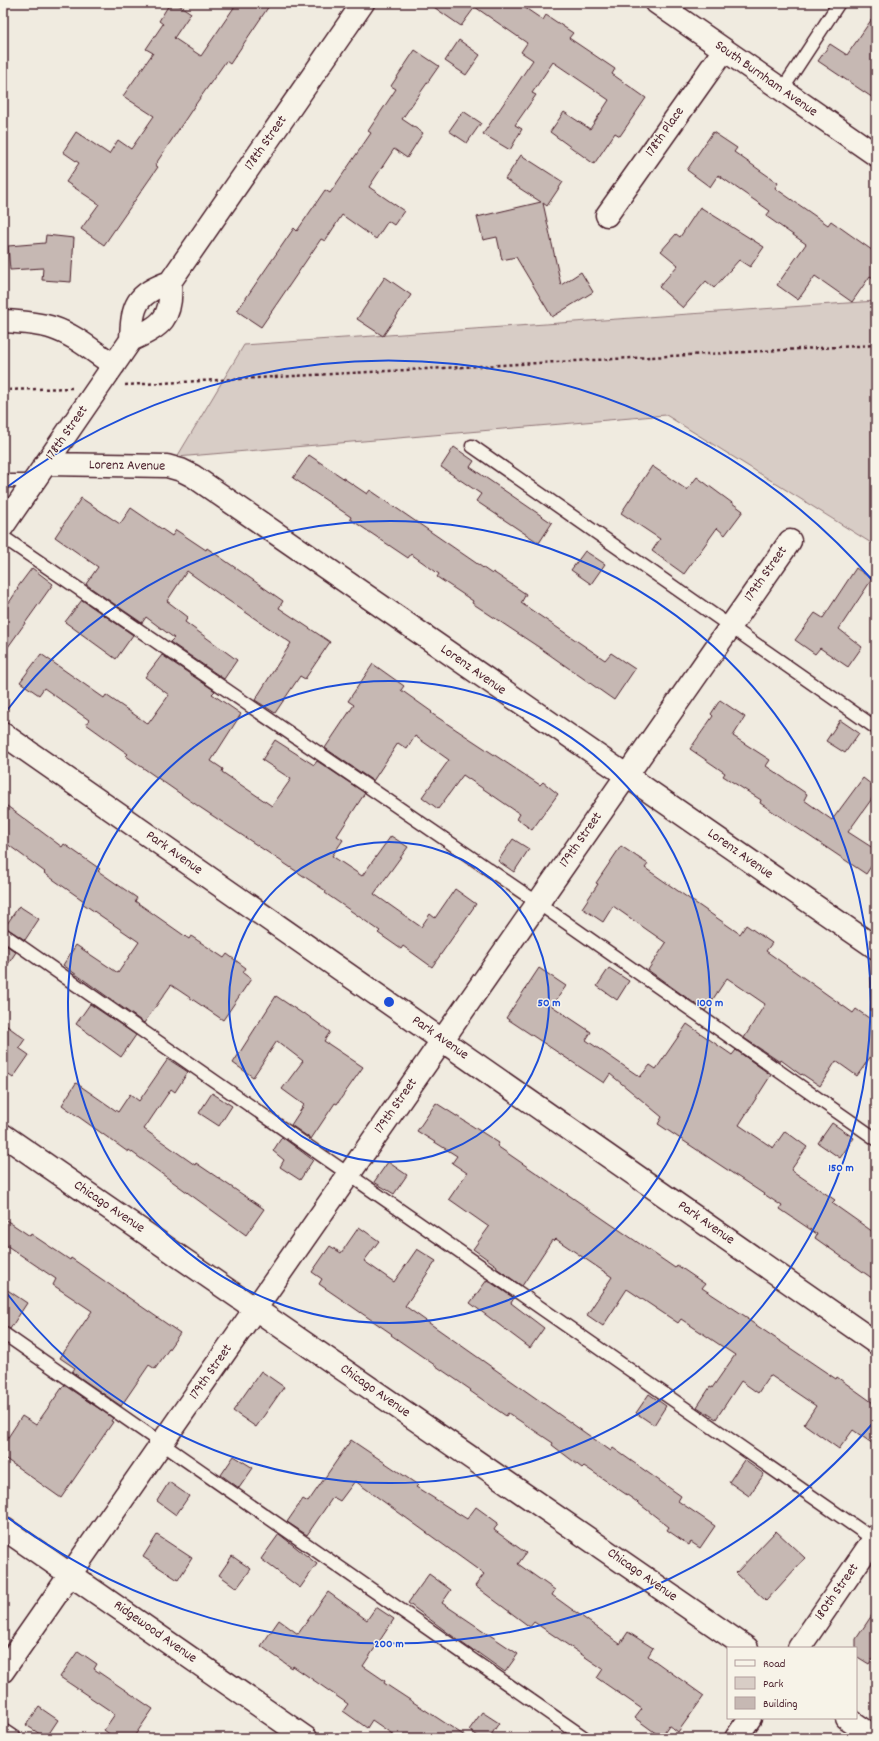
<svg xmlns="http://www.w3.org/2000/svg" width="879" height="1741" font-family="Dekko,sans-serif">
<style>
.green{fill:#d8cdc6;stroke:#917678}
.building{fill:#c6b8b3;stroke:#4a1f2b}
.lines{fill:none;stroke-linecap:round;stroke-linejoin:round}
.lane-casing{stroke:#4a1f2b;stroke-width:15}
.street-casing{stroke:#4a1f2b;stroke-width:25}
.secondary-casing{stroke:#4a1f2b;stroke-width:25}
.path{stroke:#4a1f2b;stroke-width:2.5;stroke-dasharray:3 3;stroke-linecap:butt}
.lane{stroke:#f7f3e8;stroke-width:12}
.street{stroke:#f7f3e8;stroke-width:22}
.secondary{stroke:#f7f3e8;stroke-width:22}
.ring{fill:none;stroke:#1d4ed8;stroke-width:2}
.labels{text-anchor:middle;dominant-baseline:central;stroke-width:3;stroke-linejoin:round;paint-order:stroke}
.street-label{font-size:14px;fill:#4a1f2b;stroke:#f7f3e8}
.centre{fill:#1d4ed8;stroke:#f7f3e8;stroke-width:2}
.ring-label{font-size:12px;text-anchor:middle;font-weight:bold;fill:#1d4ed8;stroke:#f7f3e8;stroke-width:3;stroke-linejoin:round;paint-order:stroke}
</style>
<rect width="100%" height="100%" fill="#f0ebe0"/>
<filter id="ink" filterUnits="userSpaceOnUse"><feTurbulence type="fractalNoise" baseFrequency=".025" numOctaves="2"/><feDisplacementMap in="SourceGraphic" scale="8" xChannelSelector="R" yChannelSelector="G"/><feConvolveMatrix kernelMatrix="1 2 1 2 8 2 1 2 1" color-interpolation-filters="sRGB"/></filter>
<g filter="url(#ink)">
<path class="green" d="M 876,301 L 876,546 L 666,415 L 177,457 L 244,345 Z"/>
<path class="building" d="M 170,3 L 176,3 L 191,13 L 174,38 L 201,56 L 237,3 L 271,3 L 230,64 L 226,61 L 193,108 L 155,165 L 158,167 L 104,245 L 81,229 L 99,204 L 66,182 L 79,163 L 63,152 L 76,132 L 109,154 L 118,140 L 131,149 L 154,116 L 123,96 L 153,53 L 146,49 L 163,24 L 159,21 Z
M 428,3 L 518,3 L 543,20 L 546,15 L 573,33 L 569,38 L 615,69 L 612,74 L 646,98 L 620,136 L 615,133 L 594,164 L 550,132 L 564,112 L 590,129 L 609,100 L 553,62 L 532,93 L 536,95 L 515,125 L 522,129 L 510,150 L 483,134 L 533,60 L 521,52 L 527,43 L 475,7 L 461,26 Z
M 876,13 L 876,100 L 818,61 L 830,44 L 847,55 Z
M 459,40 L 480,55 L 466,75 L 445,61 Z
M 415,50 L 439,66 L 402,119 L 423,133 L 407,158 L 394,149 L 369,187 L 404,211 L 394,225 L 388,221 L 376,239 L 342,215 L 325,241 L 321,239 L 261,327 L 237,311 L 294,228 L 297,231 L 325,190 L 330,193 L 371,133 L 368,131 L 396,89 L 391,86 Z
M 463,111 L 481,123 L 467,143 L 449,131 Z
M 713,132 L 737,148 L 734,152 L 778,183 L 775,188 L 828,225 L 831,221 L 876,253 L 876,280 L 870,276 L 852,302 L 815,276 L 798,300 L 777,285 L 806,244 L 766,216 L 770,211 L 718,175 L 710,187 L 687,170 Z
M 521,155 L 563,182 L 547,206 L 543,203 L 561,285 L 581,272 L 593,292 L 552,317 L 516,257 L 502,260 L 497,237 L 483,240 L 477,217 L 541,202 L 505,179 Z
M 700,207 L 764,247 L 750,267 L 739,260 L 714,288 L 706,281 L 683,308 L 659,287 L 678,265 L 661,251 L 676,234 L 680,237 Z
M 46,235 L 74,238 L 71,282 L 42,280 L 43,268 L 10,270 L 8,246 L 45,243 Z
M 385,277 L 411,295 L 383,336 L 357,319 Z
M 454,447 L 474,461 L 470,467 L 552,523 L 539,543 L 476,501 L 481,494 L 441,467 Z
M 309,455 L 367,494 L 370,490 L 492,574 L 493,572 L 526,594 L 521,603 L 605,660 L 611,653 L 635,669 L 614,700 L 540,648 L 472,603 L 473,601 L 437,577 L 439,574 L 411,554 L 408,558 L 350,519 L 351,517 L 293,478 Z
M 652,466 L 687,490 L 697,477 L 743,511 L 725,535 L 717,528 L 684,574 L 652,551 L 660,539 L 621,513 Z
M 81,498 L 120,524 L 131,508 L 172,536 L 176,530 L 206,550 L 207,548 L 283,601 L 279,608 L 330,642 L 305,679 L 300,676 L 275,713 L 255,700 L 291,643 L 226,599 L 187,571 L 167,601 L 188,617 L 185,622 L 237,660 L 224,679 L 170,642 L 174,638 L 146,617 L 142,623 L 91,588 L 86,584 L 98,567 L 55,537 Z
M 585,551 L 605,564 L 591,584 L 571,570 Z
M 32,568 L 53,584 L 3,654 L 3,612 L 18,589 L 17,588 Z
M 856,568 L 872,579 L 839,629 L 862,647 L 848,667 L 820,648 L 815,654 L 795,640 L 815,613 L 823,618 Z
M 82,600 L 133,635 L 116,659 L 65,622 Z
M 41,654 L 104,698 L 106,695 L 148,724 L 169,695 L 145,677 L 162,655 L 215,691 L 212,694 L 241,714 L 211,761 L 223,769 L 222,772 L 272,806 L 291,779 L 262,760 L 275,740 L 314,765 L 317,761 L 365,793 L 337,836 L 343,840 L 332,856 L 362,876 L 391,836 L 408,847 L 374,894 L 421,927 L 430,914 L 435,918 L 455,889 L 476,904 L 432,967 L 403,946 L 401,949 L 378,933 L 380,931 L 325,893 L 326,891 L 198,806 L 126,756 L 128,754 L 86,724 L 89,720 L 44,688 L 39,695 L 20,682 Z
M 373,664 L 404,686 L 401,690 L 432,712 L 431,713 L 540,785 L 543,782 L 558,794 L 532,830 L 517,819 L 520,814 L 463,775 L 438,809 L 422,797 L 449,760 L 415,736 L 407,749 L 398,743 L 373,781 L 325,748 L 354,705 L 348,701 Z
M 720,700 L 745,717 L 733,736 L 770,760 L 766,766 L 807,794 L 804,800 L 832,820 L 863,778 L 876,788 L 876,793 L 848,832 L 876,850 L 876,859 L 866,874 L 760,803 L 761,800 L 723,776 L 725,773 L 690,749 L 713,716 L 711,714 Z
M 840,720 L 859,733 L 845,753 L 826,741 Z
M 3,803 L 62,847 L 64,844 L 100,869 L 98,871 L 137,898 L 135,901 L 189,939 L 191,936 L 224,958 L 227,954 L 246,968 L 243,973 L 251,979 L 223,1020 L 171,985 L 144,1023 L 63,965 L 76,945 L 118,973 L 139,942 L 82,903 L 84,901 L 44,873 L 45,872 L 3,841 Z
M 513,839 L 529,849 L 514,872 L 498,861 Z
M 621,846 L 648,864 L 645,868 L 740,934 L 746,925 L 772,943 L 766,951 L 853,1013 L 856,1009 L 876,1023 L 876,1049 L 857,1076 L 836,1061 L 820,1086 L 802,1074 L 801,1075 L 781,1060 L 780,1062 L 744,1038 L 765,1004 L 727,978 L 705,1011 L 648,970 L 666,943 L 613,906 L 603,922 L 582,908 L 598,884 L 596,883 Z
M 19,906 L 39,919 L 25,940 L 5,927 Z
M 3,943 L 16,952 L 3,972 Z
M 539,968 L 566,986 L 552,1006 L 591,1032 L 586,1040 L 640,1077 L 650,1065 L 656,1069 L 687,1024 L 732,1055 L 736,1050 L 771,1075 L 739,1125 L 773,1148 L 785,1131 L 807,1147 L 791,1170 L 835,1200 L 832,1203 L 876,1234 L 876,1281 L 815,1238 L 817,1234 L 780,1209 L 782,1206 L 658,1124 L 662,1117 L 610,1074 L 604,1083 L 506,1018 Z
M 609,968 L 629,981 L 617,1000 L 597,986 Z
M 276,996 L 303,1014 L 304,1013 L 330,1032 L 324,1041 L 363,1067 L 337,1104 L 335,1103 L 311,1139 L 291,1125 L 304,1105 L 282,1089 L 303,1061 L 277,1041 L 253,1077 L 233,1063 Z
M 90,1004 L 136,1035 L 121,1057 L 76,1024 Z
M 3,1023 L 25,1039 L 19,1048 L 29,1055 L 13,1078 L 3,1071 Z
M 168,1059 L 188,1072 L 175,1092 L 171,1089 L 144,1129 L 195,1165 L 196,1163 L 264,1209 L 246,1235 L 129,1150 L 128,1152 L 62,1105 L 76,1083 L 118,1112 L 130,1094 L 139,1101 Z
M 212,1093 L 232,1106 L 219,1126 L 199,1113 Z
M 436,1103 L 499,1143 L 497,1146 L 675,1268 L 677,1265 L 705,1284 L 702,1288 L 748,1318 L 747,1319 L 836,1379 L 837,1377 L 876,1405 L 876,1446 L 853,1430 L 839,1449 L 804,1424 L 816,1406 L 770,1375 L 758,1393 L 741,1381 L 716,1419 L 697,1407 L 710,1387 L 712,1388 L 735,1355 L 681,1319 L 678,1323 L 627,1289 L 603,1326 L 587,1315 L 612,1277 L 556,1239 L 554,1241 L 552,1240 L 522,1286 L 496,1268 L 497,1266 L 473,1249 L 489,1227 L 449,1199 L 467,1173 L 452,1163 L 457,1156 L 417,1131 Z
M 832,1123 L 854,1138 L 840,1158 L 818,1143 Z
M 282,1137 L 313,1160 L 300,1180 L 280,1167 L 284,1160 L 273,1151 Z
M 388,1162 L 407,1175 L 394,1194 L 374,1182 Z
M 3,1218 L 30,1236 L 31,1234 L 70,1260 L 71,1258 L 180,1333 L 155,1369 L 149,1365 L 121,1406 L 72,1372 L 75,1368 L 60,1358 L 92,1311 L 53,1285 L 56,1279 L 3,1243 Z
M 359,1227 L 379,1241 L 364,1261 L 394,1282 L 417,1249 L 436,1261 L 405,1306 L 611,1451 L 613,1448 L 681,1496 L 678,1501 L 715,1526 L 700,1548 L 691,1542 L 689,1545 L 667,1530 L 669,1527 L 633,1499 L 584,1466 L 582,1468 L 552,1445 L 553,1443 L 508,1413 L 506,1416 L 470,1391 L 471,1390 L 391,1335 L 392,1334 L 319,1284 L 322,1279 L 312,1272 L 330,1246 L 341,1253 Z
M 487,1280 L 514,1298 L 511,1303 L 544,1328 L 530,1348 L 470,1303 Z
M 3,1287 L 27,1303 L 10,1329 L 3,1326 Z
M 261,1371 L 284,1387 L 256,1427 L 233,1411 Z
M 64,1385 L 113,1418 L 111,1421 L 113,1422 L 61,1498 L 3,1457 L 3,1445 L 22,1416 L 36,1425 Z
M 649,1394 L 666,1406 L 654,1425 L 636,1413 Z
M 351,1440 L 418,1485 L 416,1487 L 467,1519 L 476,1507 L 498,1523 L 494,1530 L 526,1553 L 518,1564 L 555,1590 L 552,1595 L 620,1644 L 628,1632 L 653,1648 L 648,1656 L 704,1696 L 678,1732 L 669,1725 L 661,1737 L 635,1718 L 642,1709 L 597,1678 L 603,1669 L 534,1622 L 530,1627 L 475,1586 L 484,1574 L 355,1481 L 340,1501 L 333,1497 L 307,1535 L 287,1522 L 303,1499 L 308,1502 Z
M 234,1456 L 253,1468 L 239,1488 L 221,1475 Z
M 744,1460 L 764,1474 L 749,1496 L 729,1482 Z
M 169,1482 L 189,1496 L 176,1515 L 157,1501 Z
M 776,1531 L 805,1558 L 766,1601 L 736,1573 Z
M 279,1534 L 317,1564 L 300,1588 L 261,1559 Z
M 157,1535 L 192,1558 L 178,1580 L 143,1557 Z
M 232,1556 L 251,1569 L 237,1588 L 219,1575 Z
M 429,1574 L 451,1590 L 442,1603 L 518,1654 L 505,1672 L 474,1650 L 473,1651 L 455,1638 L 408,1603 Z
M 328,1592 L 367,1620 L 376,1607 L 394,1619 L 363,1666 L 385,1681 L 384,1683 L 468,1738 L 398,1738 L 372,1720 L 367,1728 L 343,1711 L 348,1704 L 293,1666 L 292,1668 L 261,1646 L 279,1620 L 298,1634 Z
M 876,1609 L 876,1654 L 869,1664 L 856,1656 L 856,1639 Z
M 78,1651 L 97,1664 L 94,1669 L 153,1709 L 133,1738 L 115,1738 L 104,1730 L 115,1714 L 60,1677 Z
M 39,1707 L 58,1720 L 46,1738 L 26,1725 Z
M 482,1712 L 499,1723 L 489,1738 L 481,1738 L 469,1730 Z"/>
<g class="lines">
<defs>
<path id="lane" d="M 782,90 L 839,3
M 472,446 L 876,728
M 3,481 L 34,481
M 3,537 L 538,903 L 876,1139
M 3,934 L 876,1541
M 3,1333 L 585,1738
M 3,1730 L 15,1738"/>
<path id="street" d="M 607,215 L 724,50
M 3,321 C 19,322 37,323 53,328 C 75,335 95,353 114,365
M 131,340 C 132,305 136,294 170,282 L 363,3
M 46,464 L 167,466 L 181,470 L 193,476 L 876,948
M 3,526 L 131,340 C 162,326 173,318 170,282
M 3,734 L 876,1343
M 3,1135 L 747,1648
M 3,1528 L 306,1738
M 799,1648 L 876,1536
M 3,1671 L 790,541
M 847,1718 L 876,1738
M 736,1738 L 750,1718"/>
<path id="secondary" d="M 657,3 L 876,155"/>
</defs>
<use href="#lane" class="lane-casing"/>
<use href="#street" class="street-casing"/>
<use href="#secondary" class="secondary-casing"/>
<path class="path" d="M 125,385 L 876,345
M 3,390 L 72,388"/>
<use href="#lane" class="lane"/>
<use href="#street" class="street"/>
<use href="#secondary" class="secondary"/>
</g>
</g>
<g class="ring">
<circle cx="389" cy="1002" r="160"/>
<circle cx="389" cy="1002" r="321"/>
<path d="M5 713A481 481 0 1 1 5 1291"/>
<path d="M873 1423A641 641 0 0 1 3 1514M3 490A641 641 0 0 1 873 581"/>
</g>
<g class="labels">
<g class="street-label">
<text transform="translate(766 79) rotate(35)">South Burnham Avenue</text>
<text transform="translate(665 132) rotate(-55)">178th Place</text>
<text transform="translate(266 143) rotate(-55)">178th Street</text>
<text transform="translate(67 433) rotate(-55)">178th Street</text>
<text transform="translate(127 466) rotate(1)">Lorenz Avenue</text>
<text transform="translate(766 574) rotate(-55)">179th Street</text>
<text transform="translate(473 670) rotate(35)">Lorenz Avenue</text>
<text transform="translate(581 840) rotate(-55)">179th Street</text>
<text transform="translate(174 853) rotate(35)">Park Avenue</text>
<text transform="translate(740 854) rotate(35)">Lorenz Avenue</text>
<text transform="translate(440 1038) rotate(35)">Park Avenue</text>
<text transform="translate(396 1106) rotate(-55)">179th Street</text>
<text transform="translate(109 1207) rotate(34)">Chicago Avenue</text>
<text transform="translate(706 1223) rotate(35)">Park Avenue</text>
<text transform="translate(211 1372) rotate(-55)">179th Street</text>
<text transform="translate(375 1391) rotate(35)">Chicago Avenue</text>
<text transform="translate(642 1575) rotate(35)">Chicago Avenue</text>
<text transform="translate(837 1592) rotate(-55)">180th Street</text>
<text transform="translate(155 1632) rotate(35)">Ridgewood Avenue</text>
</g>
</g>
<circle cx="389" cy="1002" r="6" class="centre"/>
<g class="ring-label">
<text x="549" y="1006">50 m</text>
<text x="710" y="1006">100 m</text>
<text x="841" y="1171">150 m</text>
<text x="389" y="1647">200 m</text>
</g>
<rect width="879" height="1741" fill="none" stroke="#f7f3e8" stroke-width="16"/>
<rect x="8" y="8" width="863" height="1725" fill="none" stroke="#4a1f2b" stroke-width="1.5" filter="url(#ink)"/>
<rect x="727" y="1647" width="130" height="72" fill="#f7f3e8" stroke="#b29e9c"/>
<rect x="735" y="1660" width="20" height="6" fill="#f7f3e8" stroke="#b29e9c"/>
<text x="763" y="1667" font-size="12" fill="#4a1f2b">Road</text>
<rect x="735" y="1677" width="20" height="12" fill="#d8cdc6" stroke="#b29e9c"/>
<text x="763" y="1687" font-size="12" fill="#4a1f2b">Park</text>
<rect x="735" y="1697" width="20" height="12" fill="#c6b8b3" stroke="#b29e9c"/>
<text x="763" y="1707" font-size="12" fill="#4a1f2b">Building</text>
</svg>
